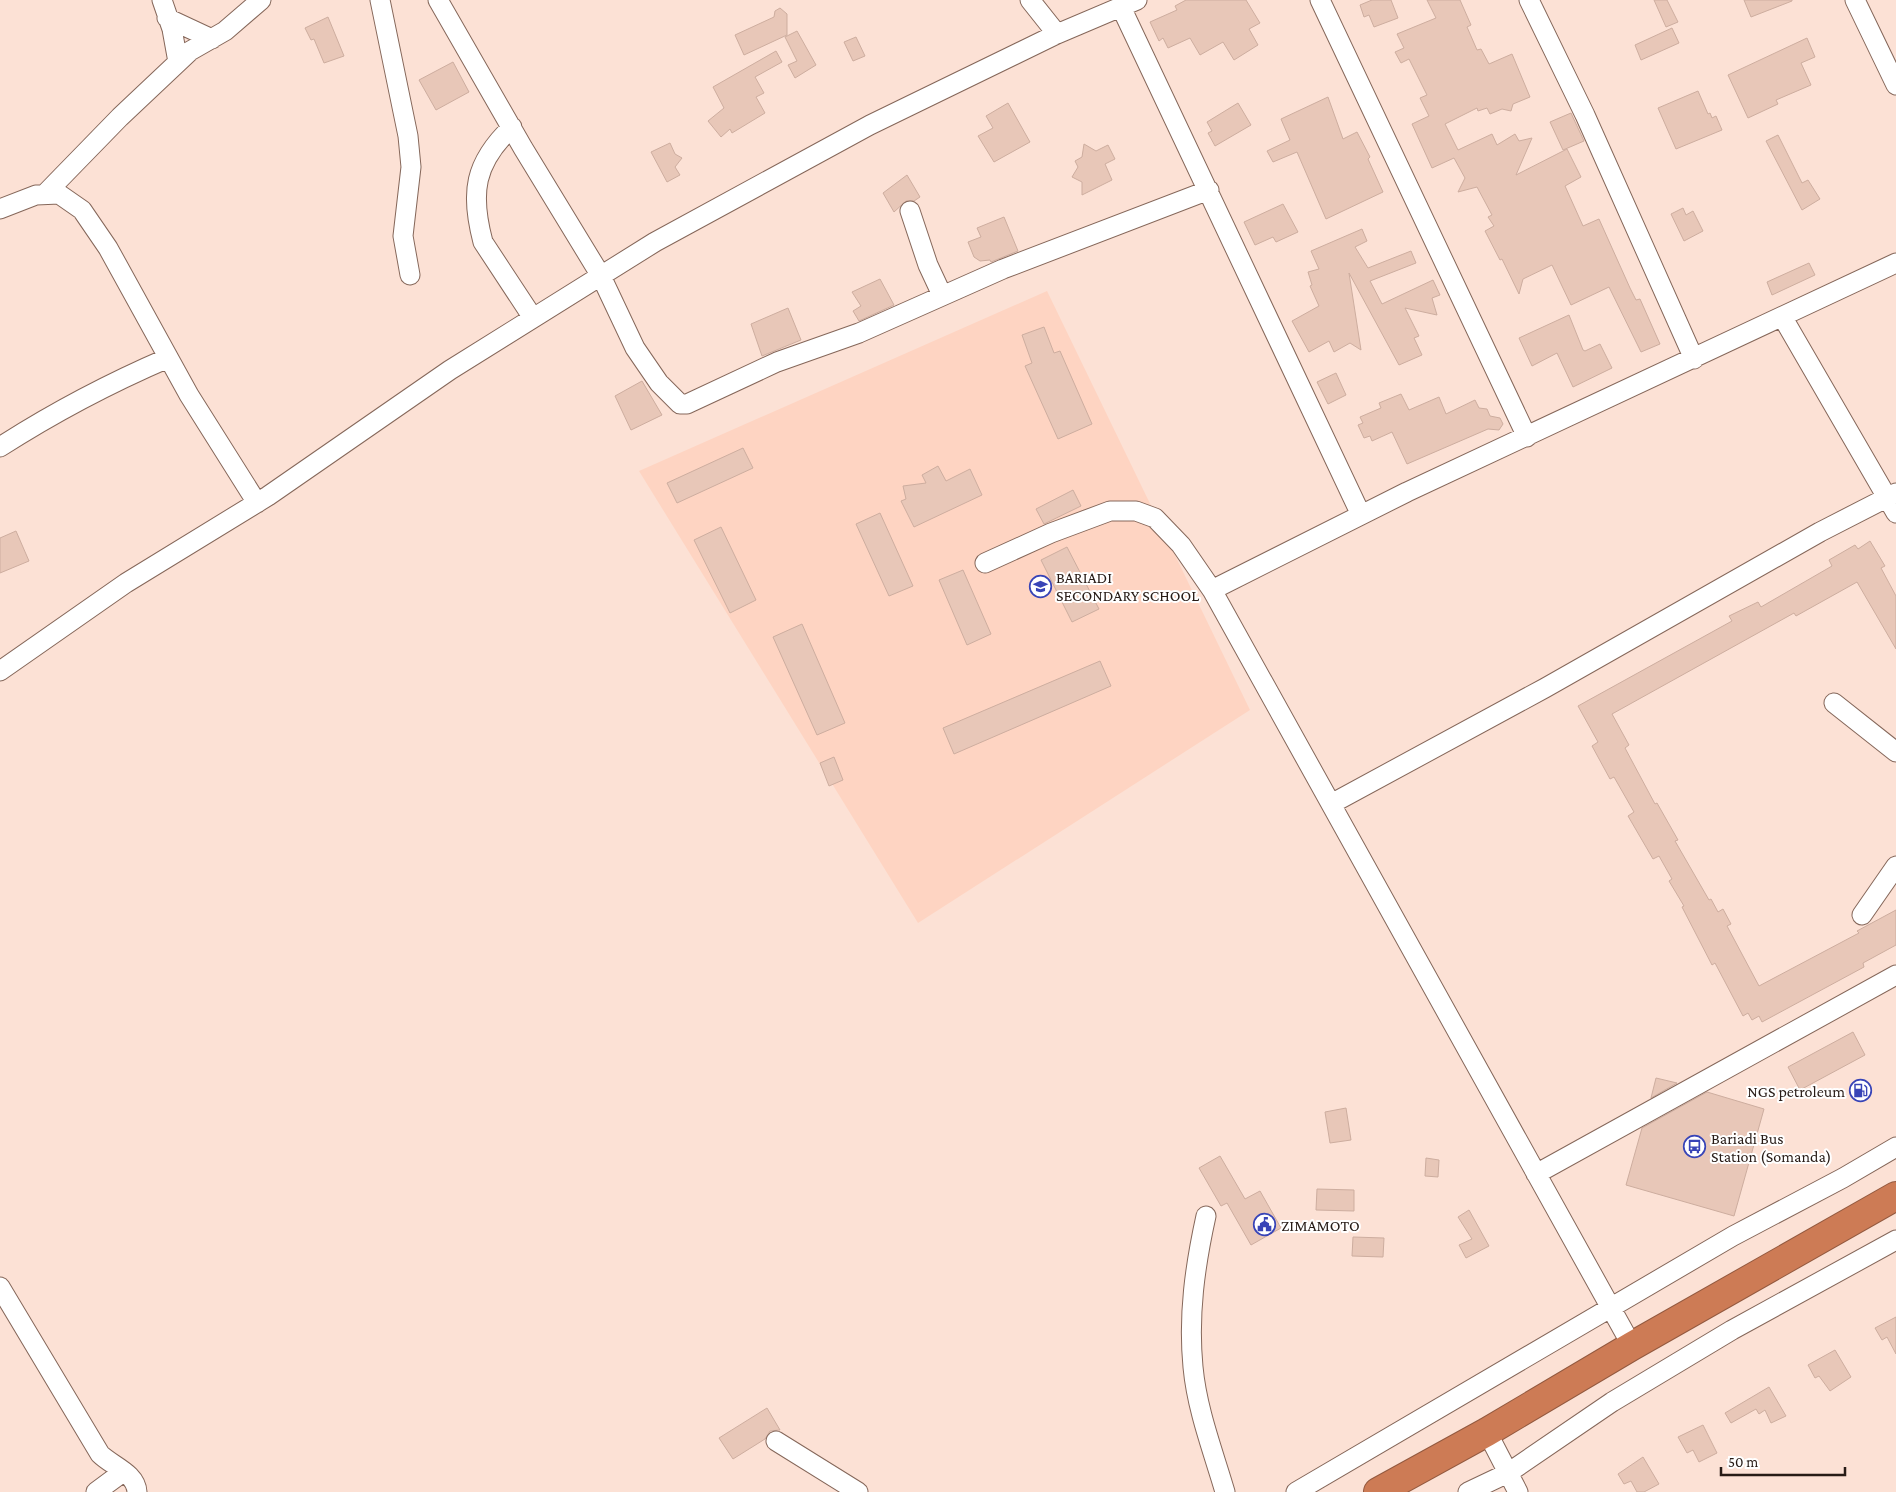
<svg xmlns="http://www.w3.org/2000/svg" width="1896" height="1492" font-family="'Crimson Pro',serif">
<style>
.built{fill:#fed4c2}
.building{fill:#e8c7b8;stroke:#cdad9f}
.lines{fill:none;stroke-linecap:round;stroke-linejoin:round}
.minor-casing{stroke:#85675a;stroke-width:21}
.highway-casing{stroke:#93593f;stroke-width:30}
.minor{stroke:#fff;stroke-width:19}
.highway{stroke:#cd7b55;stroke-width:28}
.labels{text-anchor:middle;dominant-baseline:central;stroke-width:4;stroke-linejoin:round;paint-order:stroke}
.poi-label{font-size:16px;fill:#271b16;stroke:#fff;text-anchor:start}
</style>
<rect width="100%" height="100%" fill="#fce1d5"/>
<path class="built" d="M 1047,291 L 1250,710 L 918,923 L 639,471 Z"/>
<path class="building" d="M 1186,0 L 1246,0 L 1260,23 L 1249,29 L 1258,45 L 1234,60 L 1223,42 L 1200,55 L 1190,38 L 1168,48 L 1163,38 L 1159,41 L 1150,22 L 1177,10 L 1175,6 Z
M 1372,0 L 1391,0 L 1398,18 L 1374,27 L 1369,15 L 1364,17 L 1360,5 Z
M 1427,0 L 1460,0 L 1471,25 L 1467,27 L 1477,50 L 1481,49 L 1489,64 L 1512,54 L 1530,97 L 1513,104 L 1511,111 L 1502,109 L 1490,114 L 1487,108 L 1478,111 L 1477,108 L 1445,124 L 1458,150 L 1492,134 L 1497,145 L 1515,134 L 1519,141 L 1532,138 L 1516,175 L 1567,149 L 1581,177 L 1565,186 L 1583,226 L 1599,219 L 1630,288 L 1636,300 L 1640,299 L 1660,344 L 1641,352 L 1609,287 L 1571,305 L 1552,265 L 1523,279 L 1519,294 L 1502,259 L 1500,260 L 1485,231 L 1494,226 L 1488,217 L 1492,215 L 1477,187 L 1458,192 L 1465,178 L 1454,158 L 1432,168 L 1412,124 L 1429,116 L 1420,98 L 1427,95 L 1409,59 L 1401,63 L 1395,52 L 1404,48 L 1397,34 L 1436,18 Z
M 1654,0 L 1667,0 L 1678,22 L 1666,27 Z
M 1744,0 L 1792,0 L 1792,1 L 1751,17 Z
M 780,8 L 787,14 L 787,35 L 744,55 L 735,35 L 774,17 L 775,11 Z
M 328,17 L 344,56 L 324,63 L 314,39 L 311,40 L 305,28 Z
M 1672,28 L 1679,43 L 1641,60 L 1635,45 Z
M 797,31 L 816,65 L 795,78 L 788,65 L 797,61 L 785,37 Z
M 856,37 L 865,56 L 853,61 L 844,42 Z
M 1807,38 L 1815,57 L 1801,63 L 1811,85 L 1776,100 L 1778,104 L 1748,118 L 1728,75 Z
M 776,51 L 782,62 L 755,77 L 764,93 L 756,97 L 765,113 L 732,133 L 730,129 L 721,137 L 708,121 L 724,108 L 713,87 Z
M 453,62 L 469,92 L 436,110 L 419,80 Z
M 1698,91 L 1708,114 L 1710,113 L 1712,118 L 1716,116 L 1722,130 L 1676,149 L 1658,108 Z
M 1328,97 L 1343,139 L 1357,132 L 1370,157 L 1368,159 L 1383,192 L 1326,219 L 1297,152 L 1273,162 L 1267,151 L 1290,140 L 1281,119 Z
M 1008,103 L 1030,142 L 994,162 L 978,136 L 993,128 L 986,116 Z
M 1238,103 L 1251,125 L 1215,146 L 1208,133 L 1212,131 L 1207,122 Z
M 1571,113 L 1584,141 L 1563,150 L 1550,122 Z
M 1778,135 L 1802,183 L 1808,180 L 1820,199 L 1802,210 L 1766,141 Z
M 670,143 L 675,154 L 682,158 L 675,167 L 680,175 L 667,182 L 651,152 Z
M 1084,144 L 1096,151 L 1108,145 L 1115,159 L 1105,164 L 1112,180 L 1082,195 L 1082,182 L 1072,177 L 1078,167 L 1075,161 L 1082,157 Z
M 907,175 L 920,197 L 914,201 L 906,201 L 894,212 L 883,193 Z
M 1283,204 L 1298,232 L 1276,242 L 1273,237 L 1255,245 L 1244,222 Z
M 1683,208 L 1686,215 L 1693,211 L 1703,231 L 1684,241 L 1671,214 Z
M 1004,217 L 1018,251 L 991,262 L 990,260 L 980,261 L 974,257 L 968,242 L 981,237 L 977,228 Z
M 1362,229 L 1367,241 L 1355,247 L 1368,268 L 1411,251 L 1416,263 L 1370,281 L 1382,304 L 1433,280 L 1440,295 L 1432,298 L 1437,315 L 1405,308 L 1419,336 L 1414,338 L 1422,355 L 1399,365 L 1349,273 L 1361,350 L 1350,343 L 1334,352 L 1329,341 L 1309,352 L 1292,321 L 1319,306 L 1310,286 L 1312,285 L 1308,272 L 1319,269 L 1311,251 Z
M 1809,263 L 1815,275 L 1772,295 L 1767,282 Z
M 880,279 L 894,305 L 859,321 L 853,311 L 861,306 L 852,292 Z
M 788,308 L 801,340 L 762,356 L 751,324 Z
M 1569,315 L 1583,350 L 1585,351 L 1600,344 L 1612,368 L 1573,387 L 1557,353 L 1532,366 L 1519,338 Z
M 1044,327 L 1054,353 L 1060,351 L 1092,424 L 1058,439 L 1025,366 L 1032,363 L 1022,335 Z
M 1336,373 L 1346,395 L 1328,404 L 1317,382 Z
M 642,381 L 662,415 L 631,430 L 615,396 Z
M 1401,394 L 1409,410 L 1439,397 L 1446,414 L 1475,400 L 1479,408 L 1487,409 L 1490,416 L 1500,418 L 1503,424 L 1499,430 L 1488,429 L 1407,464 L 1392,432 L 1372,441 L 1370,436 L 1364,438 L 1358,425 L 1363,423 L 1360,417 L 1381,408 L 1379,403 Z
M 743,448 L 753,468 L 677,503 L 667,483 Z
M 938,466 L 946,481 L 970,469 L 982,495 L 914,527 L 901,501 L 906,499 L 903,486 L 926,483 L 922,475 Z
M 1073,490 L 1081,506 L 1044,524 L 1036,509 Z
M 880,513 L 913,586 L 889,596 L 856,524 Z
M 721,527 L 756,600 L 730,613 L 694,540 Z
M 16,531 L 29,561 L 0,573 L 0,538 Z
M 1870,541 L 1885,566 L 1881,568 L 1896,596 L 1896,649 L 1857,582 L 1796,616 L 1794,613 L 1612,714 L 1629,745 L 1625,748 L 1655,804 L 1657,803 L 1678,840 L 1675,841 L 1709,900 L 1711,899 L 1718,912 L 1723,909 L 1731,924 L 1727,926 L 1759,986 L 1859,933 L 1857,931 L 1896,910 L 1896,945 L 1863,963 L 1864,967 L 1762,1022 L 1759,1016 L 1752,1020 L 1748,1013 L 1743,1016 L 1715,963 L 1712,965 L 1682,907 L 1684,906 L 1669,881 L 1672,879 L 1659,856 L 1653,859 L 1628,816 L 1634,812 L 1614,777 L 1610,779 L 1592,746 L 1598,742 L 1578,706 L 1732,621 L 1729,616 L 1758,602 L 1761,607 L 1832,566 L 1829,560 L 1855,545 L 1858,549 Z
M 1067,547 L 1099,609 L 1072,622 L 1041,560 Z
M 963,570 L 991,634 L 967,645 L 939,580 Z
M 802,624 L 845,723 L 817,735 L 773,637 Z
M 1100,661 L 1111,686 L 954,754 L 943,728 Z
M 834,757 L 843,780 L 829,786 L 820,763 Z
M 1853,1032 L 1865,1055 L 1800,1090 L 1788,1067 Z
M 1656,1078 L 1677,1083 L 1651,1098 Z
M 1707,1092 L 1764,1109 L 1734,1216 L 1626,1185 L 1642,1128 Z
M 1346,1108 L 1351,1140 L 1330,1143 L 1325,1112 Z
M 1220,1156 L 1245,1199 L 1260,1191 L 1281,1228 L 1251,1245 L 1227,1203 L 1221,1206 L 1199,1168 Z
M 1426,1158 L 1439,1160 L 1438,1177 L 1425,1176 Z
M 1317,1189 L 1354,1190 L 1354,1211 L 1316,1210 Z
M 1469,1210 L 1489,1246 L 1466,1258 L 1459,1245 L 1472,1239 L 1458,1217 Z
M 1353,1237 L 1384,1238 L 1383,1257 L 1352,1256 Z
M 1896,1317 L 1896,1354 L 1887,1337 L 1882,1340 L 1875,1328 Z
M 1835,1350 L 1851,1377 L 1830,1391 L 1819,1376 L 1815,1378 L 1808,1365 Z
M 1769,1387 L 1786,1416 L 1771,1423 L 1765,1410 L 1759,1414 L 1756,1409 L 1731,1423 L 1725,1413 Z
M 767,1408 L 780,1430 L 770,1431 L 765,1439 L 733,1459 L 719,1438 Z
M 1703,1425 L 1717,1453 L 1699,1462 L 1693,1450 L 1687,1453 L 1678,1437 Z
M 1643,1457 L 1659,1484 L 1644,1492 L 1637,1492 L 1631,1481 L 1624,1484 L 1618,1474 Z"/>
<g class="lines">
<defs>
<path id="minor" d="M 162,0 L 172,29 L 178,62
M 380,0 L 408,136 L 411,167 L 403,236 L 410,275
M 438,0 L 523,148 L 601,276 L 635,348 L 659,383 L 680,404 L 687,404 L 777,362 L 859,333 L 1003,269 L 1209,190
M 1030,0 L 1057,34
M 1320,0 L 1527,437
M 1529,0 L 1585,115 L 1694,359
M 1855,0 L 1896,85
M 1121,7 L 1361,515
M 167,18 L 212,39
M 512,127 C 474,163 470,193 483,242 L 533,318
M 45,194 L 120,117 L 190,51 L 225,31 L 261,0
M 0,209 L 36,195 L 59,194 L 82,210 L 108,248 L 189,395 L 257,503
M 910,211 L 928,265 L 942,295
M 1783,318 L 1896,513
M 0,447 C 53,413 110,383 168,358
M 985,563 L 1051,533 L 1110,511 L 1136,511 L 1155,518 L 1181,545 L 1212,590 L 1632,1346
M 1212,590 L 1407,492 L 1896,263
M 0,671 L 126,583 L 268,496 L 450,370 L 655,242 L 870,125 L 1057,34 L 1137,0
M 1834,703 L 1896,752
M 1331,804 L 1545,688 L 1820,532 L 1896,493
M 1862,915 L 1896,866
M 1536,1174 L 1896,975
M 1206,1216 C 1195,1266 1188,1315 1193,1367 C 1197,1410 1213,1451 1225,1492
M 0,1287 L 100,1454 C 112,1466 136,1473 137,1492
M 1487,1432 L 1518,1492
M 776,1441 L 858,1492
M 96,1492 L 123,1472
M 1296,1492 L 1733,1236 L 1843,1178 L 1896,1147
M 1468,1492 L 1508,1473 L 1612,1402 L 1732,1330 L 1896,1240"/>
<path id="highway" d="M 1378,1492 L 1487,1432 L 1632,1346 L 1896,1196"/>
</defs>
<use href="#minor" class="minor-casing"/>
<use href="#highway" class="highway-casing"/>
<use href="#minor" class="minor"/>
<use href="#highway" class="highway"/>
</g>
<defs>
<symbol id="school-ring" viewBox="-11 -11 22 22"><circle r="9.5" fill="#fff" stroke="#3844b7" stroke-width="1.5"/><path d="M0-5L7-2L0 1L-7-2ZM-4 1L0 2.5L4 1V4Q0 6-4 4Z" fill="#3844b7"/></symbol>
<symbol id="fuel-ring" viewBox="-11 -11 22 22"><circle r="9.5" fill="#fff" stroke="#3844b7" stroke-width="1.5"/><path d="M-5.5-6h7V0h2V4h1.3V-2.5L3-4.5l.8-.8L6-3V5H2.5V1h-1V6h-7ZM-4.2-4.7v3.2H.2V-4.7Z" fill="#3844b7"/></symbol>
<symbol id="bus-ring" viewBox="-11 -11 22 22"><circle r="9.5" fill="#fff" stroke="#3844b7" stroke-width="1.5"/><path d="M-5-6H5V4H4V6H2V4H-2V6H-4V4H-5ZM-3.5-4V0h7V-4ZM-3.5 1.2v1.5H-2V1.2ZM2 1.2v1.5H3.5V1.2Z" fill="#3844b7"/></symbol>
<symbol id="civic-ring" viewBox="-11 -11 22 22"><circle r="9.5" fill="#fff" stroke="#3844b7" stroke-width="1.5"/><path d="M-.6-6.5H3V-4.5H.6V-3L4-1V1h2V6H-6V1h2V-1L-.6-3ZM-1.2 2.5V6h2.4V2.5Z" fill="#3844b7"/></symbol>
</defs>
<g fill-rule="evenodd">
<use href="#school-ring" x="1028" y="574" width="25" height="25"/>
<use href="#fuel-ring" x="1848" y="1078" width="25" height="25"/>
<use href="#bus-ring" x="1682" y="1134" width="25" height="25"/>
<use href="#civic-ring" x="1252" y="1212" width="25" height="25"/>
</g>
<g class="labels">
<g class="poi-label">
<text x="1056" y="577">BARIADI<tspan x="1056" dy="18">SECONDARY SCHOOL</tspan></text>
<text x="1845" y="1091" text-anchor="end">NGS petroleum</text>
<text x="1711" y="1138">Bariadi Bus<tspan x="1711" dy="18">Station (Somanda)</tspan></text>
<text x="1281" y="1225">ZIMAMOTO</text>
</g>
</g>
<path d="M1721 1467v8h124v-8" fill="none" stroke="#271b16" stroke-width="2.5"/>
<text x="1728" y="1467" font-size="15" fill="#271b16" stroke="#ffffff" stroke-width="4" paint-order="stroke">50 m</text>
</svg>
